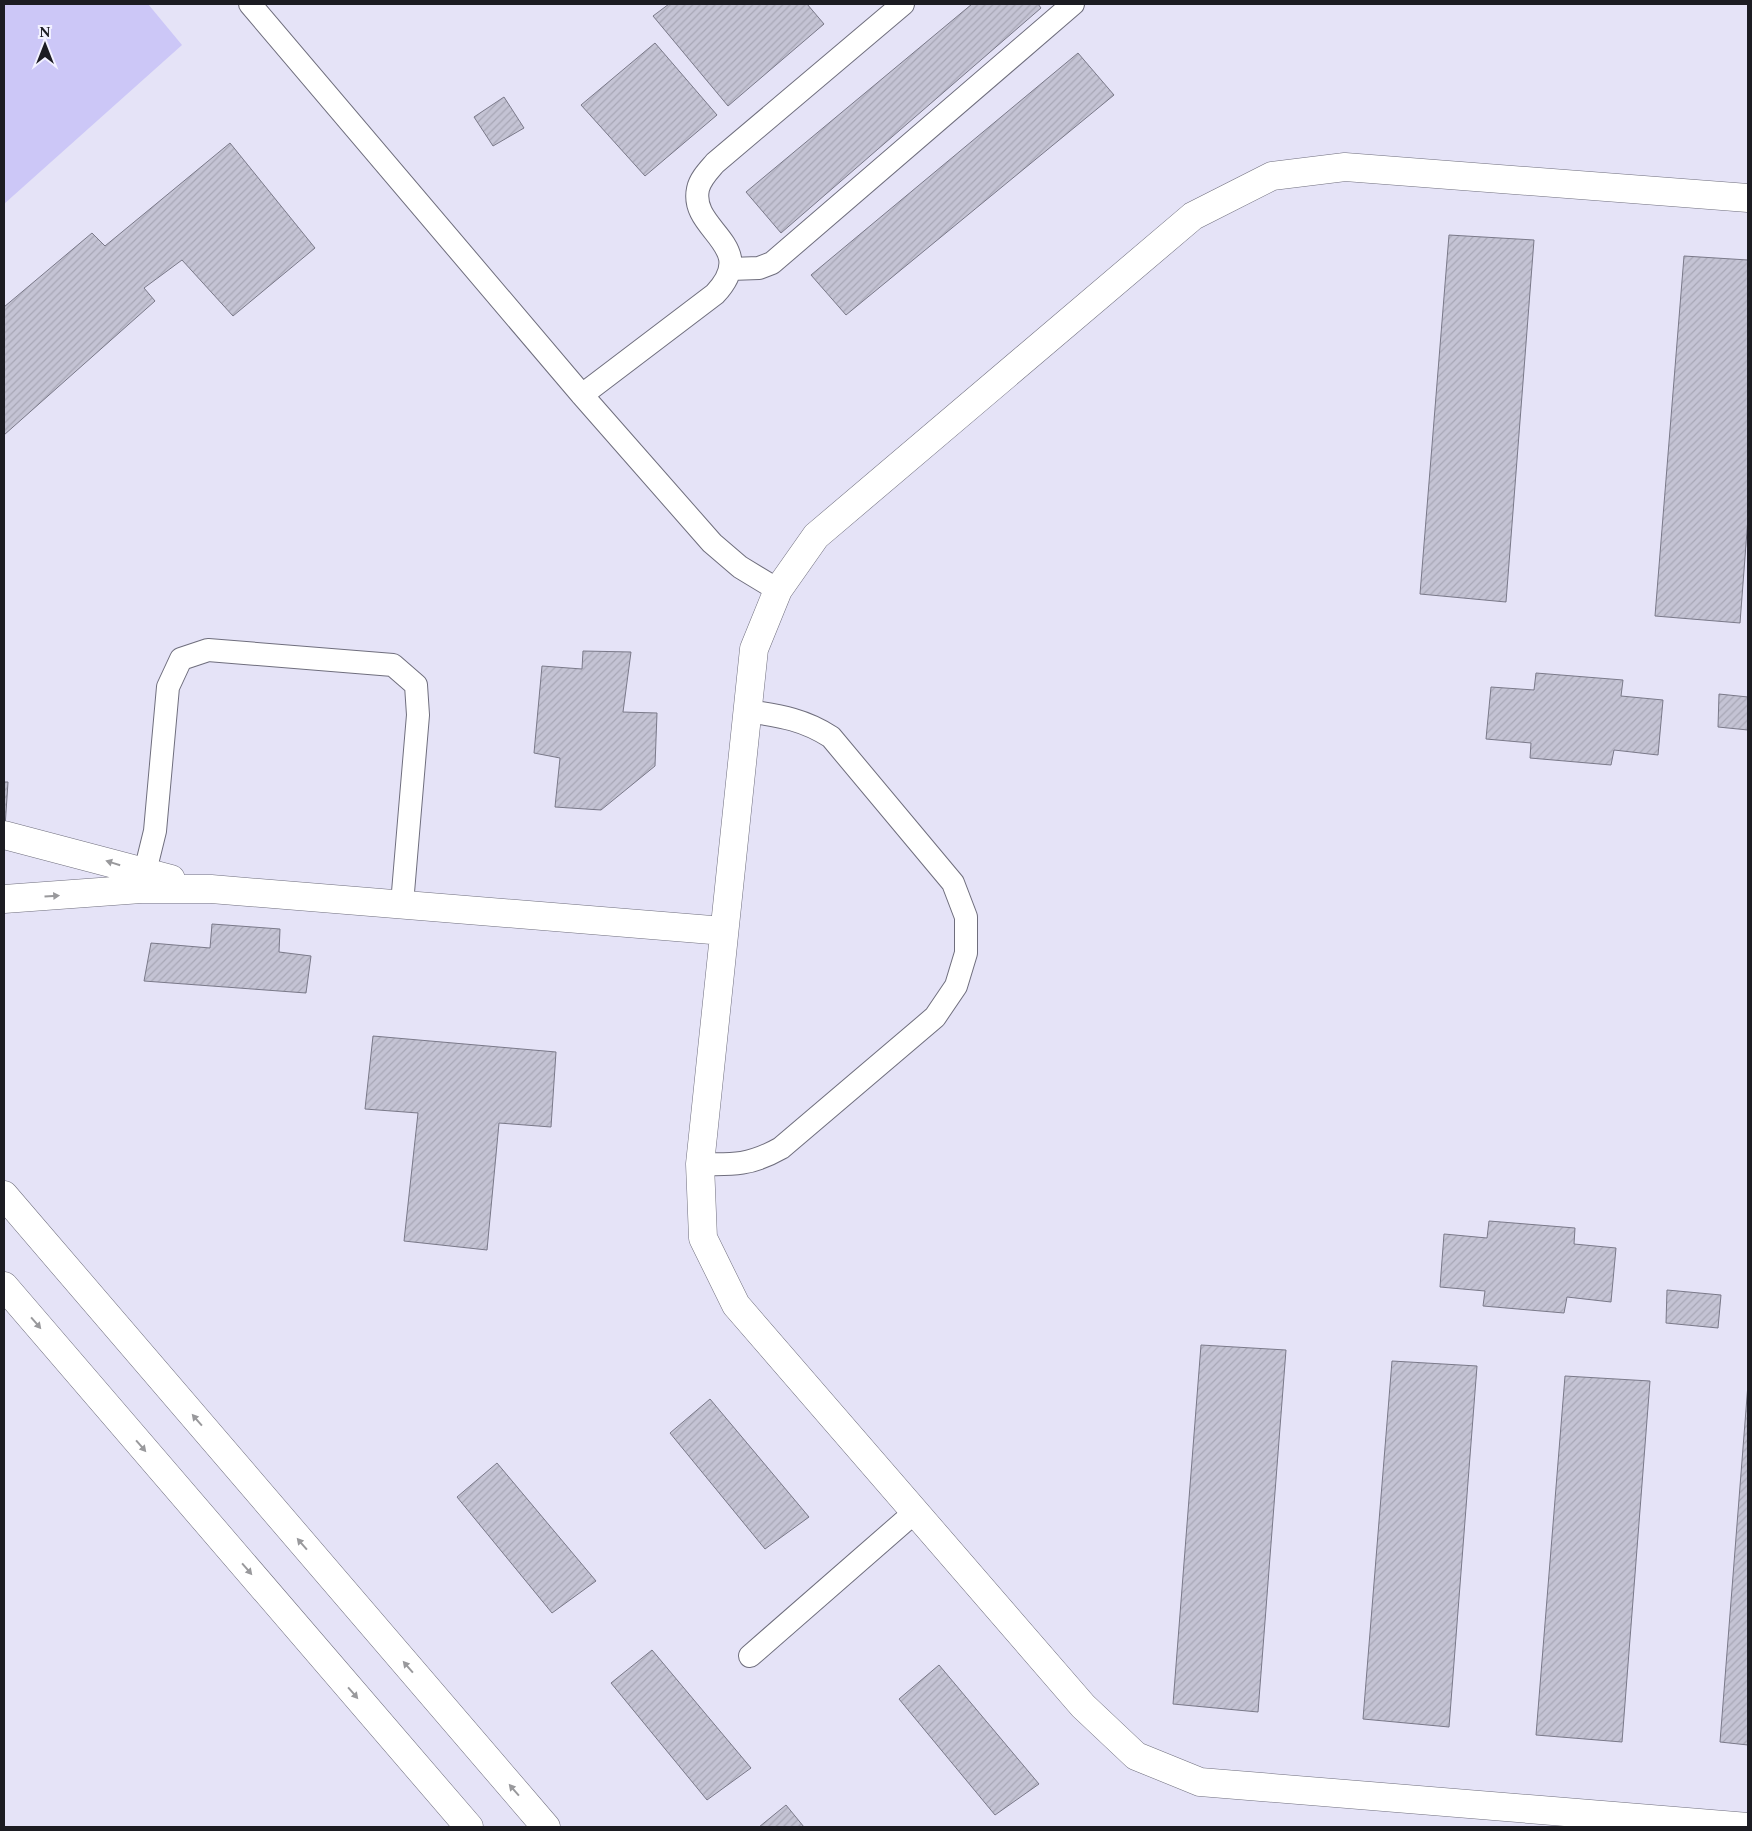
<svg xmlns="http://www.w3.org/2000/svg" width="1752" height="1831" font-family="Spectral,serif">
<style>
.built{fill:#e5e3f7}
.green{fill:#ccc7f7}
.building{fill:url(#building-hatch);stroke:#7a7989}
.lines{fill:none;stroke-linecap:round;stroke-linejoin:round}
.service-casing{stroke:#6f6e7d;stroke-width:24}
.minor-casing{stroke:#6f6e7d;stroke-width:29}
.service{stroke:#fff;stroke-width:22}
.minor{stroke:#fff;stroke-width:28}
.oneway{fill:#99999c}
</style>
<defs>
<pattern id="building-hatch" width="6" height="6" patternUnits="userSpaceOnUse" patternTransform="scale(1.25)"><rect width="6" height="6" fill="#c4c3d4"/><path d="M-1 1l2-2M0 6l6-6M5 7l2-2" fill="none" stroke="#a8a7b6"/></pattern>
</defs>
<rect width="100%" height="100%" fill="#f2f1ff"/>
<path class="built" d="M 4,4 L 1748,4 L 1748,1827 L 4,1827 Z"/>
<path class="green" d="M 4,4 L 148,4 L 182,45 L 4,204 Z"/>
<path class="building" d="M 669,4 L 807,4 L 824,24 L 728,106 L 653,16 Z
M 972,4 L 1038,4 L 1041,8 L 781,233 L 746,192 Z
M 655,43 L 717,115 L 645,176 L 581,105 Z
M 1078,53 L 1114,95 L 846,315 L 811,275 Z
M 504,97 L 524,128 L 493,146 L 474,117 Z
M 230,143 L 315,248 L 233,316 L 182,260 L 144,288 L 155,301 L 4,435 L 4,307 L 92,233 L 105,246 Z
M 1449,235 L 1534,240 L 1506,602 L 1420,594 Z
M 1684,256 L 1748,260 L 1748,518 L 1740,623 L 1655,616 Z
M 583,651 L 631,652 L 623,712 L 657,713 L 655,766 L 601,810 L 555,807 L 560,758 L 534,753 L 542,666 L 582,669 Z
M 1536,673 L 1623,680 L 1621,696 L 1663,700 L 1658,755 L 1614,750 L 1611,765 L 1530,758 L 1531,743 L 1486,739 L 1491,687 L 1534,690 Z
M 1719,694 L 1748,697 L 1748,730 L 1718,727 Z
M 4,782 L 8,782 L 4,842 Z
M 212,924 L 280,929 L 279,952 L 311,956 L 306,993 L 144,981 L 151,943 L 210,948 Z
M 373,1036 L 556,1052 L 551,1127 L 499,1123 L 487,1250 L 404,1241 L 418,1113 L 365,1109 Z
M 1489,1221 L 1575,1228 L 1574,1244 L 1616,1248 L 1611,1302 L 1567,1297 L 1564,1313 L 1483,1306 L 1485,1291 L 1440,1287 L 1444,1234 L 1487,1238 Z
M 1667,1290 L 1721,1295 L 1718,1328 L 1666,1323 Z
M 1201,1345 L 1286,1350 L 1258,1712 L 1173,1704 Z
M 1392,1361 L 1477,1366 L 1449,1727 L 1363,1719 Z
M 1565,1376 L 1650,1381 L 1622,1742 L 1536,1735 Z
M 1748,1384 L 1748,1745 L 1720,1742 Z
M 710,1399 L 809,1517 L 765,1549 L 670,1433 Z
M 497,1463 L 596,1581 L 552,1613 L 457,1497 Z
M 652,1650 L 751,1768 L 707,1800 L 611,1683 Z
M 939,1665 L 1039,1784 L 995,1815 L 899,1699 Z
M 786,1805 L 804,1827 L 759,1827 Z"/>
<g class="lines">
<defs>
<path id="service" d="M 250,4 L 582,395 L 712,543 L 740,567 L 778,590
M 730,269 L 759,268 L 772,263 L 1073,4
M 582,395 L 715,294 C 761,245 689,231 698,189 C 700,179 709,170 715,163 L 903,4
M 141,888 L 155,831 L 168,687 L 181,659 L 208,650 L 393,665 L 416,685 L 418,715 L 402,904
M 700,1164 C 734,1165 751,1165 781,1148 L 935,1017 L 956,986 L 966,953 L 966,917 L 953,883 L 831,737 C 803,719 780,716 748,711
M 750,1656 L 915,1512"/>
<path id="minor" d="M 1748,198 L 1345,167 L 1272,176 L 1193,216 L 816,536 L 778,590 L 754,649 L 700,1164 L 703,1238 L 736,1305 L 1083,1706 L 1136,1756 L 1200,1782 L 1748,1827
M 4,835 L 171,879
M 4,899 L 141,889 L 211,889 L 724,931
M 4,1195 L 546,1827
M 4,1286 L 469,1827"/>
</defs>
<use href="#service" class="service-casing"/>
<use href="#minor" class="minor-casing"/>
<use href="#service" class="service"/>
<use href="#minor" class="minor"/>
</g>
<defs><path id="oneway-solid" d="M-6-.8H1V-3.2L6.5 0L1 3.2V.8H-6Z" transform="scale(1.25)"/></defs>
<g class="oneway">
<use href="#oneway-solid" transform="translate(113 863) rotate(-163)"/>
<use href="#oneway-solid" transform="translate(52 896) rotate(-4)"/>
<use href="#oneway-solid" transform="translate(36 1323) rotate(49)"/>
<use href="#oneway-solid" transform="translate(197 1420) rotate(-131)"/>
<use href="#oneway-solid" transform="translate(141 1446) rotate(49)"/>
<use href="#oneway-solid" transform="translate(302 1544) rotate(-131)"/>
<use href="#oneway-solid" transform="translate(247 1569) rotate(49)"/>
<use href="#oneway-solid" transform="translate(408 1667) rotate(-131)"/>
<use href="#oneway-solid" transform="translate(353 1693) rotate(49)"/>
<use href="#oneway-solid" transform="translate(514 1790) rotate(-131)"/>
</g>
<rect width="1752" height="1831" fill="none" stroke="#1c1c22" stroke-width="10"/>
<g transform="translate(45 45)" stroke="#f2f1ff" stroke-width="4" paint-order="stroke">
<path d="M0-4L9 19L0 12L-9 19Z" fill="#1c1c22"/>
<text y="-8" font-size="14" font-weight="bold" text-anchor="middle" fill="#1c1c22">N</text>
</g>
</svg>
